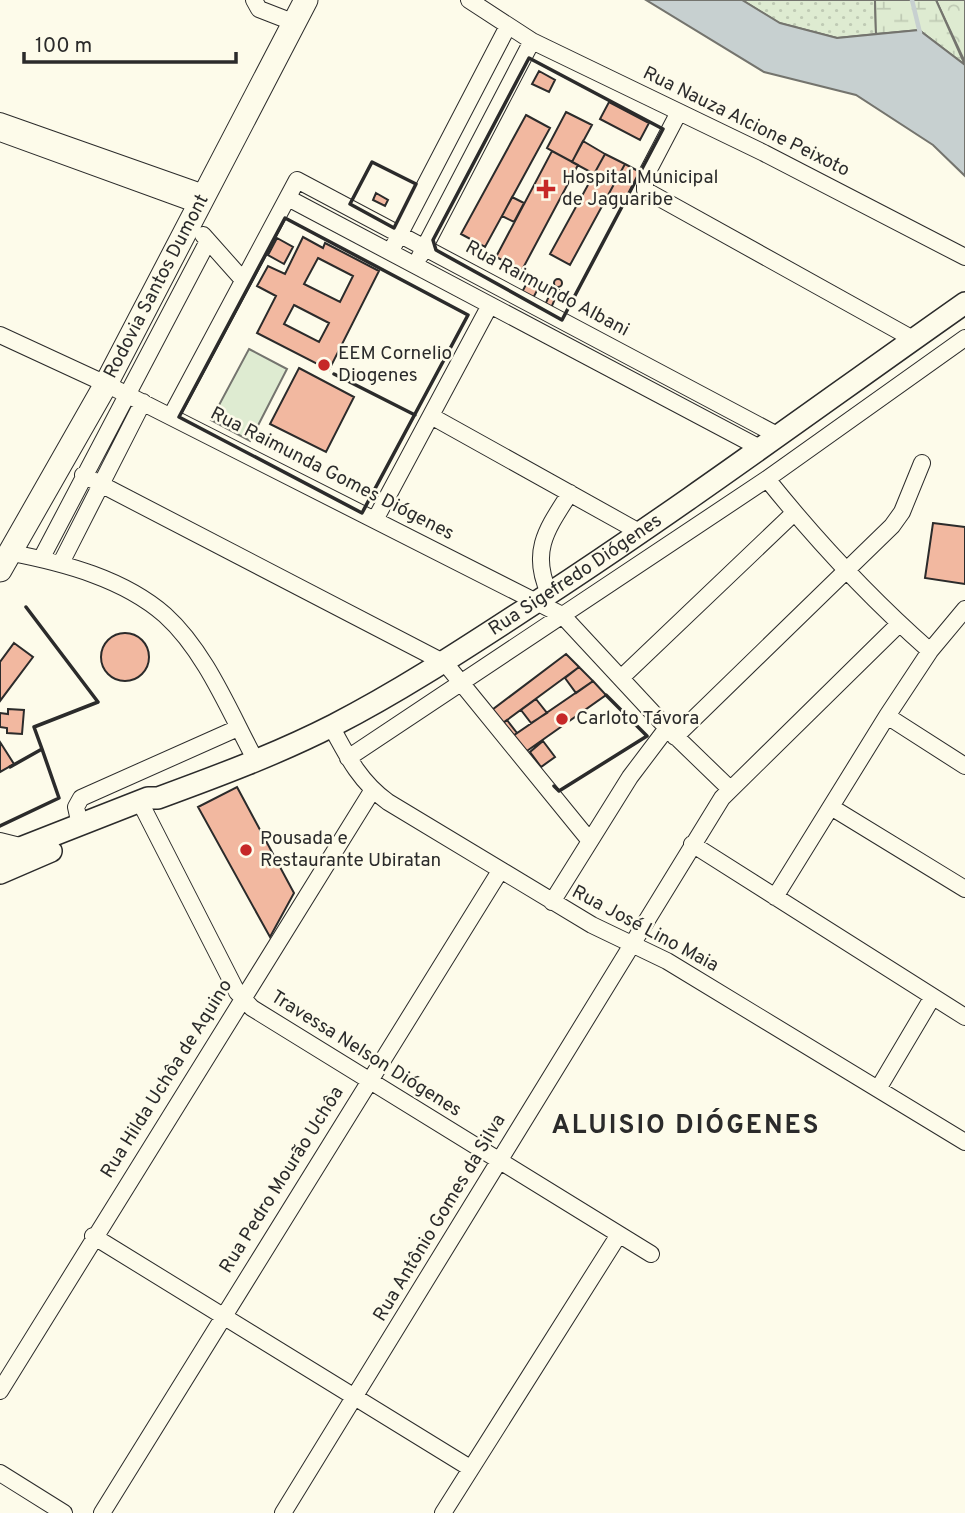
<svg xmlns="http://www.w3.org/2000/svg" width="965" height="1513" font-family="Overpass,sans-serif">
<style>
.grass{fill:url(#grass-dots);stroke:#74746e;stroke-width:2}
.forest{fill:url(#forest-crowns);stroke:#74746e;stroke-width:2}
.wetland{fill:url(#wetland-marsh);stroke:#74746e;stroke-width:2}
.pitch{fill:#deebd1;stroke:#74746e;stroke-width:2}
.water{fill:#c7d0d0;stroke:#74746e;stroke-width:2}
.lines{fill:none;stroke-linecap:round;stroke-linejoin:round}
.stream{stroke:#c7d0d0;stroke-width:4.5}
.building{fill:#f2b8a0;stroke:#2b2b2b;stroke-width:2;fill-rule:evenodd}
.minor-casing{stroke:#2b2b2b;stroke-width:18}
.major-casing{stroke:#2b2b2b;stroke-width:24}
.highway-casing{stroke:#2b2b2b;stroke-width:25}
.minor{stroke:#fdfbea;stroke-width:16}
.major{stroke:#fdfbea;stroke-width:21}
.highway{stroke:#fdfbea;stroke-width:23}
.wall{stroke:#2b2b2b;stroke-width:3.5}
.poi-dot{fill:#c62828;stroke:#fdfbea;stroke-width:2.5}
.labels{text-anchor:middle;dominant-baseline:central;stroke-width:5;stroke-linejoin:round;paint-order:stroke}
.street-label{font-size:19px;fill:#2b2b2b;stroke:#fdfbea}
.poi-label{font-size:19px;fill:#2b2b2b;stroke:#fdfbea;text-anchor:start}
.district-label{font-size:26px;font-weight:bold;letter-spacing:2px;fill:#2b2b2b;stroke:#fdfbea}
</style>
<defs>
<pattern id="grass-dots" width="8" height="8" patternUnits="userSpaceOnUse" patternTransform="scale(1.75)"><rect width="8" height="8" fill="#deebd1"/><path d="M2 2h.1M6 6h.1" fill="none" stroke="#bfcab4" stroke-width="1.8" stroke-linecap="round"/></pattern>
<pattern id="forest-crowns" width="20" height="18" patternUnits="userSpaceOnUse" patternTransform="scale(1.75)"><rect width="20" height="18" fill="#deebd1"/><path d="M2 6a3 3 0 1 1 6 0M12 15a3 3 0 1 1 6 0" fill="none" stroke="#bfcab4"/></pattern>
<pattern id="wetland-marsh" width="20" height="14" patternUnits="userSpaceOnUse" patternTransform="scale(1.75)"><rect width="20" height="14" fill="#deebd1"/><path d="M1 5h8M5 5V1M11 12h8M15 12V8" fill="none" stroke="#bfcab4"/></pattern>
</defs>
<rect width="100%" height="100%" fill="#fdfbea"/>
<path class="grass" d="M 742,0 L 875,0 L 876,34 L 837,38 L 779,23 Z"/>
<path class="forest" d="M 936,0 L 965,0 L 965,62 Z"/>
<path class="wetland" d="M 875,0 L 936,0 L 965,65 L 919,30 L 876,34 Z"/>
<path class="pitch" d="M 249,349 L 287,369 L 250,441 L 211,420 Z"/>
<path class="water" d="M 646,0 L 742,0 L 780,23 L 837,38 L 919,30 L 965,65 L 965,176 L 933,145 L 856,95 L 764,72 Z"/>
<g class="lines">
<path class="stream" d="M 912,0 L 920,33"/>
</g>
<path class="building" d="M 539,71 L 555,80 L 549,92 L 532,84 Z
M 609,102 L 649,123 L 640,140 L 600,119 Z
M 566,112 L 592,125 L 572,162 L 547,148 Z
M 526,115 L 550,128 L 485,247 L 461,234 Z
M 583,141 L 605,154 L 594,174 L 572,162 Z
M 552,151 L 578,165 L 522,270 L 496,257 Z
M 605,154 L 625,164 L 570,265 L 550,254 Z
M 625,164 L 640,172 L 623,205 L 607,197 Z
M 376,193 L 388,200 L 385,206 L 373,200 Z
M 512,197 L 524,203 L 514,222 L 502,216 Z
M 303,237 L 323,248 L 325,243 L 379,271 L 329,370 L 257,333 L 276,296 L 257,286 L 268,266 L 285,274 ZM 318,258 L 353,276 L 340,302 L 304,284 ZM 294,305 L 329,323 L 319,342 L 284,324 Z
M 277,238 L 293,247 L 284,264 L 268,255 Z
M554 283a4 4 0 1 1 8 0a4 4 0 1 1-8 0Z
M 529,279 L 540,285 L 532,300 L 521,294 Z
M 553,287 L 559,290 L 551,308 L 545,305 Z
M 299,368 L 354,397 L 326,452 L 270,424 Z
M 933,523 L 965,527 L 965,584 L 925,578 Z
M101 657a24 24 0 1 1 48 0a24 24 0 1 1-48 0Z
M 14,643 L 33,657 L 0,701 L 0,662 Z
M 566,654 L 579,667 L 499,726 L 488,713 Z
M 579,667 L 593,681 L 576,693 L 565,678 Z
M 593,681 L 606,695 L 524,753 L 510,738 Z
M 536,699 L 547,713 L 531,723 L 521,710 Z
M 8,709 L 24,710 L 22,734 L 7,733 L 7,728 L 0,727 L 0,713 L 8,714 Z
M 507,720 L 517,733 L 510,738 L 499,726 Z
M 543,741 L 555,757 L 541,767 L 530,752 Z
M 0,742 L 14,764 L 0,772 Z
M 237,787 L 294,893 L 270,937 L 198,807 Z"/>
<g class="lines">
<defs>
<path id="minor" d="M 254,0 L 259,9 L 295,23
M 469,0 L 532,41 L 764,153 L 965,257
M 679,112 L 645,177 L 645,190 L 913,339
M 0,121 L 207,194
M 0,133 L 201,206
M 288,198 L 760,448
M 203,235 L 243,280
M 394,245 L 508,26
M 420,256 L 532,41
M 0,335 L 106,384 L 562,615 L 667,728 L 729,788
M 171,416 L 297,180 L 777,435
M 431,416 L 641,533
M 83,475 L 445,663 L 590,841
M 767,479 C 816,540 871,599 930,651
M 375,520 L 490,305
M 12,553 C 64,563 124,579 165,615 C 206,652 230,713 256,761
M 41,559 L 208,241
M 61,563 L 143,402
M 549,593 C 530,551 547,529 570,493
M 622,677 L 794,513
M 887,716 L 965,766
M 331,726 C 347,756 360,782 388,802 L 592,925 L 667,961 L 965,1142
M 675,737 L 892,526 L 902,512 L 922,463
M 348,758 L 767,479 L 965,338
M 140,802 L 237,992 L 252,1008 L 651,1254
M 831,807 L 965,889
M 80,825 L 76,807 L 81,798 L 238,728
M 0,841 L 24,847
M 692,844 L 965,1017
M 775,897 L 887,716 L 930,651 L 965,609
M 552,902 L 630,777 L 667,728
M 878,1089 L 932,998
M 93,1236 L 470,1468
M 0,1391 L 372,791
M 0,1473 L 64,1513
M 102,1513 L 500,871
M 283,1513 L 722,798 L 899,624
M 443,1513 L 618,1236"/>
<g id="major">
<path id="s1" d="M 0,856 L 148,798 L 158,798 C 218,776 277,754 334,725 C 406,688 473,643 541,599 C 685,505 824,402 965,303"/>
<path d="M 0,873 L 51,851"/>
</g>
<g id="highway">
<path id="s2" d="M 0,570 L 106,384 L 306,0"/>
</g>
</defs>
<use href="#minor" class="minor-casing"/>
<use href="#major" class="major-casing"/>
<use href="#highway" class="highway-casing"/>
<use href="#minor" class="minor"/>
<use href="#major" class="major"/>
<use href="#highway" class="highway"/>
<path class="wall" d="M 529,58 L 663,129 L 562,320 L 436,250 L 433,240 Z
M 372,162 L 416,184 L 394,228 L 350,204 Z
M 285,218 L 468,315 L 362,513 L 179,417 Z
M 334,374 L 415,415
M 26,607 L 98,702 L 34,727 L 42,749
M 554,786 L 559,791 L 647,736 L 606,695
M 0,826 L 59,798 L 42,749 L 10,767"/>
</g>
<g class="poi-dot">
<path d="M542.5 178.5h7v7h7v7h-7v7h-7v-7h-7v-7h7z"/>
<circle cx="324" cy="365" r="7"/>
<circle cx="562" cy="719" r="7"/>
<circle cx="246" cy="850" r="7"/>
</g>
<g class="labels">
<g class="street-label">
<text transform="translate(746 122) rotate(26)">Rua Nauza Alcione Peixoto</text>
<text stroke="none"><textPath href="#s2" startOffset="324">Rodovia Santos Dumont</textPath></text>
<text transform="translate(547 289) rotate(28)">Rua Raimundo Albani</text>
<text transform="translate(332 474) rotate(27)">Rua Raimunda Gomes Diógenes</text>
<text stroke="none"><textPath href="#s1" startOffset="644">Rua Sigefredo Diógenes</textPath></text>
<text transform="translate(645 929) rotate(28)">Rua José Lino Maia</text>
<text transform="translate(366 1054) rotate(32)">Travessa Nelson Diógenes</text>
<text transform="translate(167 1079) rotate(-58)">Rua Hilda Uchôa de Aquino</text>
<text transform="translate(282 1180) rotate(-58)">Rua Pedro Mourão Uchôa</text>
<text transform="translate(440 1218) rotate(-59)">Rua Antônio Gomes da Silva</text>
</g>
<g class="poi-label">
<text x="562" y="178">Hospital Municipal<tspan x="562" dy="22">de Jaguaribe</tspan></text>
<text x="338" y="354">EEM Cornelio<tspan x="338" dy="22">Diogenes</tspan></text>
<text x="576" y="719">Carloto Távora</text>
<text x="260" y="839">Pousada e<tspan x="260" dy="22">Restaurante Ubiratan</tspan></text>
</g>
<g class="district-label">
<text x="686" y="1126">ALUISIO DIÓGENES</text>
</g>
</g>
<path d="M24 52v10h212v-10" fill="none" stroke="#2b2b2b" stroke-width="3.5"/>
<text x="35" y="52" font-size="21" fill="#2b2b2b" stroke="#fdfbea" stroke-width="5" paint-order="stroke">100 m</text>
</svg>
